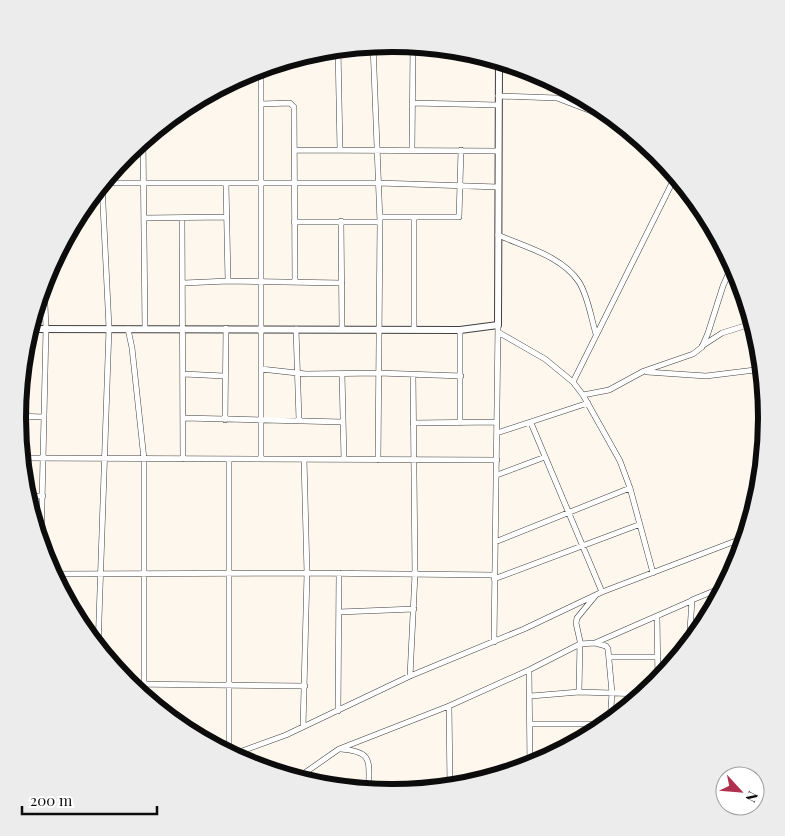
<svg xmlns="http://www.w3.org/2000/svg" width="785" height="836" font-family="'Playfair Display',serif">
<style>
.lines{fill:none;stroke-linecap:round;stroke-linejoin:round}
.minor-casing{stroke:#3f3f3f;stroke-width:6}
.tertiary-casing{stroke:#3f3f3f;stroke-width:8}
.trunk-casing{stroke:#1d1d1d;stroke-width:10}
.minor{stroke:#fff;stroke-width:5}
.tertiary{stroke:#fff;stroke-width:6}
.trunk{stroke:#ea9d68;stroke-width:9}
.rim{fill:none;stroke:#0c0c0c;stroke-width:6}
</style>
<rect width="100%" height="100%" fill="#fdf7ed"/>
<g class="lines">
<defs>
<path id="minor" d="M 373,45 L 380,222 L 378,460
M 338,48 L 340,150
M 261,68 L 261,459
M 498,96 L 557,98 L 591,111 L 637,136
M 413,103 L 498,105
M 261,104 L 290,103 L 294,107 L 295,282
M 143,140 L 145,329
M 412,149 L 413,45
M 294,150 L 498,151
M 103,183 L 379,183 L 498,187
M 226,184 L 228,281
M 90,199 L 101,198
M 380,217 L 459,217 L 461,150
M 144,218 L 227,217
M 182,218 L 183,459
M 341,221 L 342,329
M 294,222 L 380,222
M 498,235 C 525,247 562,256 579,282 C 588,296 591,318 596,334
M 184,283 L 228,281 L 342,283
M 414,328 L 414,219
M 128,329 L 132,348 L 144,459 L 144,697
M 296,329 L 299,420
M 460,330 L 460,423
M 498,332 L 545,359 L 573,382 L 583,395 L 620,461 L 630,488 L 653,573
M 702,346 L 722,333 L 754,323
M 261,369 L 306,374 L 379,373 L 461,376
M 647,372 L 706,376 L 763,369
M 184,374 L 224,376
M 342,374 L 344,460
M 573,382 L 676,175
M 583,395 L 609,390 L 644,371 L 693,354 L 702,347 L 708,333 L 723,286 L 733,263
M 18,416 L 43,417
M 183,418 L 343,422
M 225,420 L 226,328
M 413,423 L 497,422
M 531,423 L 602,592
M 497,433 L 588,403
M 21,458 L 497,460
M 229,459 L 229,754
M 497,475 L 545,457
M 26,496 L 43,496
M 495,542 L 630,488
M 41,546 L 46,329 L 44,280
M 53,574 L 307,573 L 494,575
M 494,579 L 638,525
M 720,597 L 720,588
M 339,612 L 414,609
M 657,616 L 658,683
M 494,642 L 498,325
M 595,643 L 691,601
M 689,645 L 692,600 L 726,586
M 98,648 L 109,328 L 102,184
M 609,657 L 658,657
M 529,670 L 530,766
M 410,676 L 415,574 L 413,375
M 129,684 L 305,686
M 579,692 L 580,641 L 576,623 L 577,618 L 596,595
M 531,696 L 579,692 L 644,694
M 449,706 L 450,787
M 338,711 L 339,573
M 531,724 L 608,724
M 303,727 L 307,573 L 304,459
M 341,749 C 375,752 368,762 369,791
M 231,755 L 286,735 L 410,676 L 524,629 L 602,592 L 746,537
M 296,779 L 339,749 L 449,706 L 529,670 L 580,644 L 595,643 L 606,646 L 608,649 L 612,693 L 610,722"/>
<path id="tertiary" d="M 30,329 L 460,330 L 498,325 L 499,60"/>
<path id="trunk" d="M 317,51 L 365,46"/>
</defs>
<use href="#minor" class="minor-casing"/>
<use href="#tertiary" class="tertiary-casing"/>
<use href="#trunk" class="trunk-casing"/>
<use href="#minor" class="minor"/>
<use href="#tertiary" class="tertiary"/>
<use href="#trunk" class="trunk"/>
</g>
<path d="M0 0H785V836H0ZM26 418a366 366 0 1 1 732 0a366 366 0 1 1-732 0Z" fill="#ececec" fill-rule="evenodd"/>
<path class="rim" d="M26 418a366 366 0 1 1 732 0a366 366 0 1 1-732 0Z"/>
<g transform="translate(740 791) rotate(116)"><circle r="24" fill="#ffffff" stroke="#9e9e9e"/>
<path d="M0-4L9 19L0 12L-9 19Z" fill="#b0314f"/>
<text y="-8" font-size="14" font-weight="bold" text-anchor="middle" fill="#0c0c0c">N</text>
</g>
<path d="M22 806v8h135v-8" fill="none" stroke="#0c0c0c" stroke-width="2.5"/>
<text x="30" y="806" font-size="15" fill="#0c0c0c" stroke="#ffffff" stroke-width="4" paint-order="stroke">200 m</text>
</svg>
